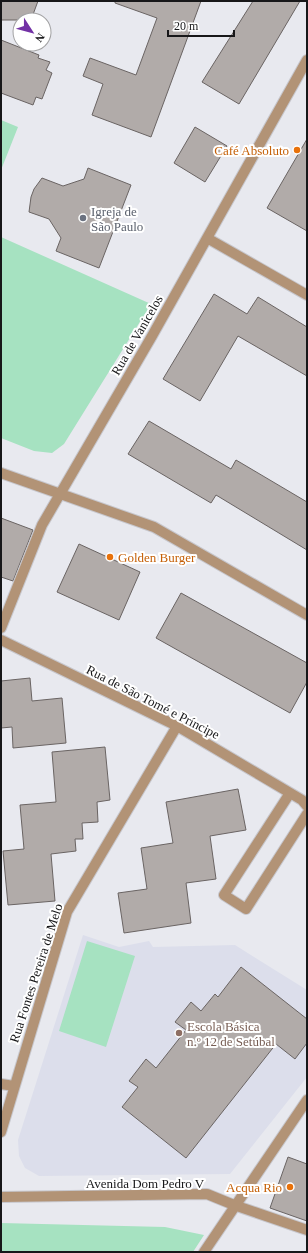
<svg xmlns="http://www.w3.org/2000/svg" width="308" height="1253" font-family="Georgia,serif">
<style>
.built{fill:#dcdeeb}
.green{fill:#a6e2c1}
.building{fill:#b1aba9;stroke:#6a6463}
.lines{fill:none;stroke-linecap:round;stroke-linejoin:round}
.minor-casing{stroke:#c7c7cd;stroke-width:12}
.minor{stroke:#b29376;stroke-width:10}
.food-dot{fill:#e8710a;stroke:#fff;stroke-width:1.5}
.worship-dot{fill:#6b7280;stroke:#fff;stroke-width:1.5}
.education-dot{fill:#8d6e63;stroke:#fff;stroke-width:1.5}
.labels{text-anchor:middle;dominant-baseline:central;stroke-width:4;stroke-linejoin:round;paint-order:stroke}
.food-label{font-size:13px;fill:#c56008;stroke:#fff;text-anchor:end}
.worship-label{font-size:13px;fill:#5b616d;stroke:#fff;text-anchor:start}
.street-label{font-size:13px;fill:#171719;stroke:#fff}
.education-label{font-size:13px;fill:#785e54;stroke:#fff;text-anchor:start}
</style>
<rect width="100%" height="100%" fill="#e8e9ef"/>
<path class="built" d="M 83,935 L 119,947 L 149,941 L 153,947 L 235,945 L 307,990 L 307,1077 L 230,1174 L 39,1176 L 25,1168 L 19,1156 L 18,1140 Z"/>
<path class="green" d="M 1,120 L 18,127 L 1,170 Z
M 1,237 L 151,304 L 64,444 L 52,453 L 34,451 L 1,438 Z
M 87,941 L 135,956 L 106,1047 L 59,1031 Z
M 1,1223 L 165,1227 L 204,1235 L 193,1252 L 1,1252 Z"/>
<path class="building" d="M 1,1 L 38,1 L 31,20 L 1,20 Z
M 115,1 L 201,1 L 151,137 L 92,115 L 103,84 L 83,76 L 90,58 L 136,75 L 157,18 L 115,3 Z
M 253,1 L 300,1 L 239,104 L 202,82 Z
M 1,40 L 39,55 L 38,58 L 50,62 L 46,70 L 52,73 L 42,99 L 36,97 L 33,105 L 1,93 Z
M 195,127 L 227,146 L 205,182 L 174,163 Z
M 307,139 L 307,231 L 267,208 Z
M 88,168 L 131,185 L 99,268 L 56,251 L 61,238 L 49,219 L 29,212 L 31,197 L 34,189 L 42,178 L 63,186 L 84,179 Z
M 214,294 L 247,314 L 258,297 L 307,327 L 307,376 L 238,336 L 200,401 L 163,379 Z
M 149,421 L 231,469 L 236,460 L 307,502 L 307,550 L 216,495 L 211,503 L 128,454 Z
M 1,518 L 33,530 L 13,581 L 1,577 Z
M 79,544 L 140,572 L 119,620 L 57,592 Z
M 181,593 L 307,663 L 307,682 L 290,713 L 156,638 Z
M 30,678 L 32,701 L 62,698 L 66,743 L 13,748 L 12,727 L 1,728 L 1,681 Z
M 105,747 L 110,800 L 97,802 L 98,822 L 82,823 L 83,839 L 75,839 L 76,851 L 51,854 L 55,901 L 8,905 L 3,851 L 24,849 L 20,805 L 56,802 L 52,752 Z
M 238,789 L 246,830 L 210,836 L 216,879 L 186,883 L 191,923 L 124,933 L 118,893 L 147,889 L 141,848 L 173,843 L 166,802 Z
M 241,967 L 307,1019 L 307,1043 L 295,1059 L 276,1044 L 186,1158 L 122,1107 L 138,1087 L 129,1081 L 146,1059 L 156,1068 L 186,1030 L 175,1022 L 191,1002 L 201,1011 L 215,994 L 218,997 Z
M 288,1157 L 307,1164 L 307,1221 L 270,1208 Z"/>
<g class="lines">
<defs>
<path id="minor" d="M 207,238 L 307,295
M 1,473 L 154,527 L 307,615
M 1,628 L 42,525 L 152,336 L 307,60
M 1,640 L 177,726 L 302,800 L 307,806
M 290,793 L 224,895 L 246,909 L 307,814
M 1,1084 L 14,1086
M 1,1132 L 67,912 L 177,726
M 1,1197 L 207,1194 L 234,1205 L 307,1230
M 204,1252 L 307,1100"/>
</defs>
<use href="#minor" class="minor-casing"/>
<use href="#minor" class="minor"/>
</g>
<g class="food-dot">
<circle cx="297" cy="150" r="4"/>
<circle cx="110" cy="557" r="4"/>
<circle cx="290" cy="1187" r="4"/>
</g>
<circle class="worship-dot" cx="83" cy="218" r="4"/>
<circle class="education-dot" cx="179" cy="1033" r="4"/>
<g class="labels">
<g class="food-label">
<text x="289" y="150">Café Absoluto</text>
<text x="118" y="557" text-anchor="start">Golden Burger</text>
<text x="282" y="1187">Acqua Rio</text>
</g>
<g class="worship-label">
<text x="91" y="211">Igreja de<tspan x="91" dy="15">São Paulo</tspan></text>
</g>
<g class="street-label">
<text transform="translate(137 335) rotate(-60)">Rua de Vanicelos</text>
<text transform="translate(153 702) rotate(27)">Rua de São Tomé e Príncipe</text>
<text transform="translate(36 973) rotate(-72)">Rua Fontes Pereira de Melo</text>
<text x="145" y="1183">Avenida Dom Pedro V</text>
</g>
<g class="education-label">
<text x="187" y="1026">Escola Básica<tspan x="187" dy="15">n.º 12 de Setúbal</tspan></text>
</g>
</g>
<rect width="308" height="1253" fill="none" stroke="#171719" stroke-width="4"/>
<g transform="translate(32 32) rotate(126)"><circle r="19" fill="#ffffff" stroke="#a2a2a3"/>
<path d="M0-3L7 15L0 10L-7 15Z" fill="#7231a5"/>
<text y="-6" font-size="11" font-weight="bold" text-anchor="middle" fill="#171719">N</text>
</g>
<path d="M168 30v6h66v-6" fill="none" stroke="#171719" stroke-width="2"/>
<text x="174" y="30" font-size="12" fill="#171719" stroke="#ffffff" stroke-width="3" paint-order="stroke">20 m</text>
</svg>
